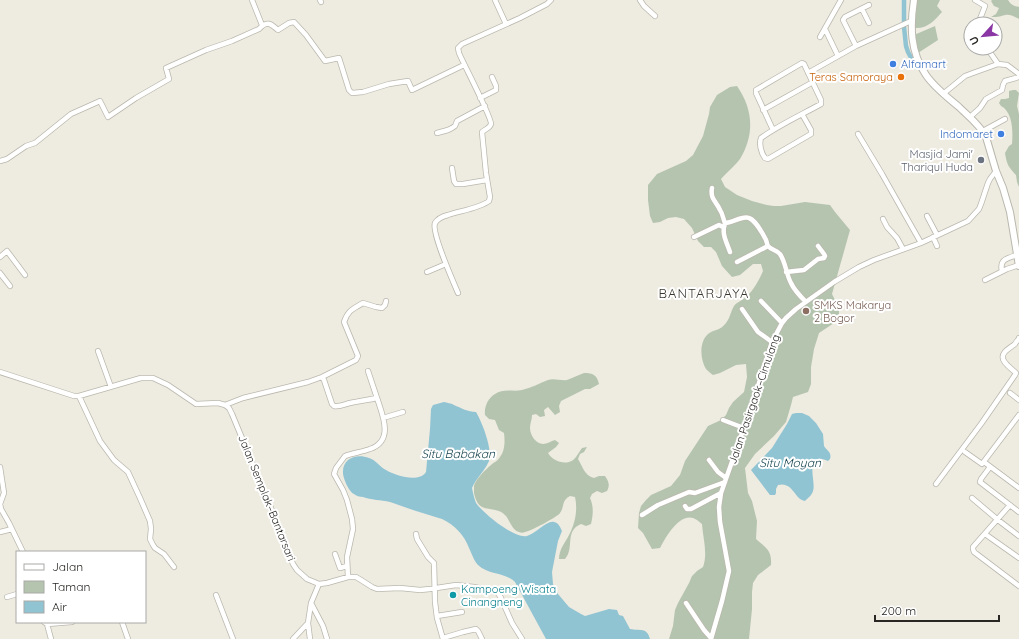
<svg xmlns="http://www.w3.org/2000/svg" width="1019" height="639" font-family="Quicksand,sans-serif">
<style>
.green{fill:#b5c4ae}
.water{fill:#91c4d2}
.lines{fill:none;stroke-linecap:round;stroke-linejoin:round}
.canal{stroke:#91c4d2;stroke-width:4.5}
.minor-casing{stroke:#bab8ae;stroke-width:6}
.major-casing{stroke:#bab8ae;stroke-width:8}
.minor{stroke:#fff;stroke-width:4.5}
.major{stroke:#fff;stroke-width:6}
.shop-dot{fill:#3f7fe0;stroke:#fff;stroke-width:1.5}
.food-dot{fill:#e8710a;stroke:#fff;stroke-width:1.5}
.worship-dot{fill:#6b7280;stroke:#fff;stroke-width:1.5}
.education-dot{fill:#8d6e63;stroke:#fff;stroke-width:1.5}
.culture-dot{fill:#0f9aa8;stroke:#fff;stroke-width:1.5}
.labels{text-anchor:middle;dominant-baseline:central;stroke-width:4;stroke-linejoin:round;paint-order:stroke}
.shop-label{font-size:11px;fill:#366cbe;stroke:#fff;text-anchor:start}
.food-label{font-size:11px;fill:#c56008;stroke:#fff;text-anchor:end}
.worship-label{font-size:11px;fill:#5b616d;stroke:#fff;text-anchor:end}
.education-label{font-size:11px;fill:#785e54;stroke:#fff;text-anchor:start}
.street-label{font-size:11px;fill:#282723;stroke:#fff}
.culture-label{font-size:11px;fill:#0d838f;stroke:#fff;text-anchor:start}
.water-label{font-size:12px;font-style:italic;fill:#194651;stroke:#fff}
.quarter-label{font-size:13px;letter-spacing:1px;fill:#39372e;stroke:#fff}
</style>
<rect width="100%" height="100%" fill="#eeebe1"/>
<path class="green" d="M 917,0 L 940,0 L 937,6 L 942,12 C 935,20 927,29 915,28 Z
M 992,0 L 1008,0 C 1011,5 1014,6 1019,7 L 1019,19 C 1004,10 1005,18 991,17 L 996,14 L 999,8 L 994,6 L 991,1 Z
M 935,26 L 938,40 L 918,53 L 914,35 Z
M 737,86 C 753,109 755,134 740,159 C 735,166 727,172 721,179 L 725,187 L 737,195 L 752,201 L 767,205 L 774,206 L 781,206 L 805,202 L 830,205 L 835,212 L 850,230 L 832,294 L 839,308 L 839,316 L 834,323 L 819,333 L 814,349 L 811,367 L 811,384 L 808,392 L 793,397 L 791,405 L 786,422 L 774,436 L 755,454 L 745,468 L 748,493 L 752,501 L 757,521 L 756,539 C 766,548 772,550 771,565 L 758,575 L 753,583 L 752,592 L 752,609 L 749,639 L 669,639 L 673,626 L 675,610 L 678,603 L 689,583 L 692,576 L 697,571 L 703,567 C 708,553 703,539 702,524 C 700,523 699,521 697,520 C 681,509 666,537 660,548 L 652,549 L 643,533 L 638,528 L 639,513 L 641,506 L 646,500 L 651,495 L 671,486 L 680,475 L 685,461 L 708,426 L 721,420 L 726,415 L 729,408 L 733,402 L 744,392 L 747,377 L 746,364 L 736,365 L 720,373 L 713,375 C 710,373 708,371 706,369 C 700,359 699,342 708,334 C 714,329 720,331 726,323 C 730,318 731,311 734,306 C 737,302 743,300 746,297 C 754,290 759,280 763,271 L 761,264 L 753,264 L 740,275 L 732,277 L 722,266 L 716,252 L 711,247 L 704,247 L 698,241 L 692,228 L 684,219 L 676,217 L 668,218 L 660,222 L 653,223 L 650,216 L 648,200 L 648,185 L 657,174 L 686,161 L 693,155 L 703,136 L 709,114 L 710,107 L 717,95 L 730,87 Z
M 1013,90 L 1016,90 L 1019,93 L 1017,106 L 1019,114 L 1019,187 L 1017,182 L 1016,175 C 1008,166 1007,165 1005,153 L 1009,146 L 1012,144 C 1013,132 1013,112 1001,106 L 999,103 L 1001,99 L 1005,99 L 1009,98 L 1009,91 Z
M 584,373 C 593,373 597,375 599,384 L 590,389 L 585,389 L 561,401 L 559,406 L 560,412 L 555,415 L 548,407 L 544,410 L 545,416 L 540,417 L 536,414 L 532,415 C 532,420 530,423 530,428 C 530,435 536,444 543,444 C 547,444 551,441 555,440 L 559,443 L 556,447 L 548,453 C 553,462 569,467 576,457 C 578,454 580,451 582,448 L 587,447 L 584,452 L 580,454 L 578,459 C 583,467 584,475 594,478 L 599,476 L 605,476 C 609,482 610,485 607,491 L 602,493 L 597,491 L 592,494 L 590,498 C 594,507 593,515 591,524 L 586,526 L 581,524 C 564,531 575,548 565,559 L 559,559 C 559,549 565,543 569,535 C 575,524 578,510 575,497 L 570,496 C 561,501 565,506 560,513 C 559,516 529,532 525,532 C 523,533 521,533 519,532 C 512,530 510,521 506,516 C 494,503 479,517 474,493 C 474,492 474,487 474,486 C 475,480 486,469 491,465 C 494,462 498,461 500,457 C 505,451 505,441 504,433 L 499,430 L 495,420 L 489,419 L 485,415 C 484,407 488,398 495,394 C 503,388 513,392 522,390 C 531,388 540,383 548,380 C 554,378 561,381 567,380 C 573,378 578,375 584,373 Z"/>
<path class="water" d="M 444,402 C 447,403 451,403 454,405 C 461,408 468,412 476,412 C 482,422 493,450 489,461 C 485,471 476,478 472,488 C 473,493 474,498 476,503 C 483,513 514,539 527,536 C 535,534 547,520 554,522 C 559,523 560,527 562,531 L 558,541 L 552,572 L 553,584 L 558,594 L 569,607 L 581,614 L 585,616 L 609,609 L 617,610 L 619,615 L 623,616 L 630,629 C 640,631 647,627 650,639 L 546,639 L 515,582 C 505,572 488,575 478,565 C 474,561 472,554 469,548 C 464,535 455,525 442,519 C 433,516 425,514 416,511 C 407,508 399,505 390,502 C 381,500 371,500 363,497 C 360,497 356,496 354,494 C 349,492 343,478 343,473 C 342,458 357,453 369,458 C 376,460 380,467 386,470 C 396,476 419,483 426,472 L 430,429 L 431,409 L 433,405 Z
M 796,413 L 802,413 L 809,416 L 816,423 L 823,434 L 824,446 C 827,451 832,452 830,459 L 828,461 C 825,460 821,458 818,459 C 807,461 816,484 813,491 C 812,495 808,498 805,501 C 794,499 793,481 778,485 L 776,489 L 776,493 L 775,495 L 770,495 L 751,470 L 772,448 L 787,424 L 792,414 Z"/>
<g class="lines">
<path class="canal" d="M 904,0 L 904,27 L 906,46 L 908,52 L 916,67"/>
<defs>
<path id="minor" d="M 252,0 L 262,25
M 320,0 L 321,2
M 495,0 L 506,24
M 640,0 L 644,6 L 655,16
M 975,0 L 985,6 L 978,24
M 862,9 L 869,23
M 826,31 L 838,56
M 820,37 L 841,0
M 856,46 L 843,20 L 845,17 L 869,5
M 987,48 L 998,64
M 808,73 L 856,46 L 911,21
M 943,94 L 965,76 L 973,73 L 998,64 L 1007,65 L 1019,74
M 480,98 L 496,90 L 496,86 L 492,77
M 763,110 L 813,82
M 970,117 L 980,108 L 986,99 L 1002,90 L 1003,85 L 1005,81 L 1019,77
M 773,130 L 756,93 L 756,90 L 802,63 L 804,64 L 821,100 L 821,104 C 801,115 779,125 761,138 C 759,144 761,153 765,158 L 768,159 L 811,134 L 811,130 L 802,114
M 983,131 L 1005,119
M 437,133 L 448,130 L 452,128 L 455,126 L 457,121 L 485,106
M 858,134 L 882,174 L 921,243
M 0,161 L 7,159 L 26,146 L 35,143 L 71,114 L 100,101 L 108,117 L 136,98 L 169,79 L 166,68 L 206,50 L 232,41 L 259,29 C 267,20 271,24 278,30 L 289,23 L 294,22 L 306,35 L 325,61 L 339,58 L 349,90 L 352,93 L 363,92 L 389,84 L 408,81 L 412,90 L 464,65
M 452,168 L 454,181 L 456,184 L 463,184 L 487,180
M 712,188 C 710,199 716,201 720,210 C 723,214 723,219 725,223 C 733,223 742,215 749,218 C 755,220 763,234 766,240 C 767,243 767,244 768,246 C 771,250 777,250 780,254 C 786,263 786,274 791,283 C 794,290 801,297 806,302
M 927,216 L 937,235
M 883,219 L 887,227 L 897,238 L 903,249
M 725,224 C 721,233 727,243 730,252
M 694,237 L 719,225 L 723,227
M 933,237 L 937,246
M 0,257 L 7,251 L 25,275
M 737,262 L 768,246
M 1002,271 C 999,259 1008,258 1017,255
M 427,272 L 446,264
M 786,272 L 804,270 L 818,259 L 824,258 L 825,256 L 824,254 L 818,246
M 0,273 L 10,286
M 985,280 L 1007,269 L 1019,265
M 458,293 C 453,281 431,232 435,223 C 438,218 444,216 448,215 C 460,211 480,208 489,201 L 490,197 L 486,173 L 482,132 C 484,130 490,128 491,124 C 492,118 463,63 459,53 L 458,48 L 462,44 L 520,18 L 547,4 L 551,0
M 761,301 L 782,323
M 742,309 L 758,332 L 772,342
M 98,351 L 111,387
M 368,371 L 377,398
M 0,372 L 74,396 L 79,396 L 141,378 L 153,378 L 168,385 L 196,404 L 218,403 L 225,405 L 229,408 L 232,414 L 278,525 L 293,564 L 297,570 L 307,579 L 319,584 L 327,583 L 348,577 L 356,577 L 361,580 L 372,587 L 377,589 L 400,588 L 420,590 L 430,589 L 456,585 L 474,587 L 493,591 L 498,593 L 501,598 L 512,623 L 522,639
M 322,377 L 324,380 L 332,404 L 334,406 C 340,407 345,404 350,403 C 359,401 368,400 377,398 C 383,416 394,441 370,449 C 362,452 353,453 345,456 L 336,468 L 334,474 L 343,490 L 347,500 L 352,519 L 353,529 L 347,557 L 348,577
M 1010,393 L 1019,400
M 79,396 L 100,441 L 114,460 L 128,472 L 140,498 L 150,521 L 151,529 L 150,539 L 153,545 L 155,548 L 164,554 L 174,567
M 225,405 L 243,398 L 308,382 L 322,377 L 356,360 L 358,356 L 344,322 C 348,310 353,309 363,303 L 376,307 L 382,308 L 385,305 L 386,301
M 383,418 L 403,412
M 723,420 L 744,428
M 965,452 L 982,464 L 1019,415
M 709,460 L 718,472 L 726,478
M 984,462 L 1019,488
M 0,467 L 4,493 L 0,504 L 1,509 L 9,523 L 23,552
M 990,467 L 981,479 L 980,482 L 1019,512
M 936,484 L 981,424 L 1015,375 L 1016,373 C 1012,369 1007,366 1004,361 C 999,353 1010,348 1015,344 C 1015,343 1019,339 1019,338
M 972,498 L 998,520 L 1019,536
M 1010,505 L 973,547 L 973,549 L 974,552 L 1019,586
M 685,506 L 687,509 L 691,509 L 721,493
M 642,515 L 658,505 L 689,492 L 695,493 L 725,482
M 0,532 L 12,529
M 416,534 L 417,539 L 428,557 L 434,563 L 435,602 L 437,618 L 443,639
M 985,534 L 1019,558
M 335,554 L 340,568 L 347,566
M 216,595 L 233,639
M 7,597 L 17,594
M 311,603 L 323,626 L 327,639
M 686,603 L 704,630 L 711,638
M 437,616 L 462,612
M 44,622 L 47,624 L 72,622
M 122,622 L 128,639
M 308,623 L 310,639
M 47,624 L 51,639
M 443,638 L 463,632 L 476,629 L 478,631 L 482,639
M 293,639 L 308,623 L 311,603 L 319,584
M 711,639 L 722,601 L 729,571 L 720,522 L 719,507 L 721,493 L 754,399 L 772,342 L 782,323 L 786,318 L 796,309 L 834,282 L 859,267 L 874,260 L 921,243 L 968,221 L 979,209 L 981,204 L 988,183 L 990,179 L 996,171"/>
<path id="major" d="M 914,0 C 910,26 910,52 926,75 C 934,87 947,97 959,107 C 968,116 980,125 986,137 L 996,171 L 1003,188 L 1010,212 L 1019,266"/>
</defs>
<use href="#minor" class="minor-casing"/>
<use href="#major" class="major-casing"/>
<use href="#minor" class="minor"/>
<use href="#major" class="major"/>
</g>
<g class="shop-dot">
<circle cx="893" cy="64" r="4"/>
<circle cx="1001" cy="134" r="4"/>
</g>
<circle class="food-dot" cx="901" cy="77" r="4"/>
<circle class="worship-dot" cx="981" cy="160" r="4"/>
<circle class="education-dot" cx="806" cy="311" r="4"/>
<circle class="culture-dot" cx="453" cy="595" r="4"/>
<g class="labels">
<g class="shop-label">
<text x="901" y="64">Alfamart</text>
<text x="993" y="134" text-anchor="end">Indomaret</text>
</g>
<g class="food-label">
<text x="893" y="77">Teras Samoraya</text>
</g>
<g class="worship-label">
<text x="973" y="154">Masjid Jami'<tspan x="973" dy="13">Thariqul Huda</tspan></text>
</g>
<g class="education-label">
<text x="814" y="305">SMKS Makarya<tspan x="814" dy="13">2 Bogor</tspan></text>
</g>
<g class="street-label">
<text transform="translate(754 399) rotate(-71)">Jalan Pasirgaok–Cimulang</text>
<text transform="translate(267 498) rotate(68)">Jalan Semplak–Bantarsari</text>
</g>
<g class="culture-label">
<text x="461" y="589">Kampoeng Wisata<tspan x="461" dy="13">Cinangneng</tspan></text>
</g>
<g class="water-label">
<text x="458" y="453">Situ Babakan</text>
<text x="790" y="462">Situ Moyan</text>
</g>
<g class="quarter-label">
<text x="704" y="293">BANTARJAYA</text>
</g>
</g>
<rect x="16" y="551" width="130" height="72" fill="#ffffff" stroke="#a9a9a7"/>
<rect x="24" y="564" width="20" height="6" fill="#ffffff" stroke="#a9a9a7"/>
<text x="52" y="571" font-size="12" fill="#282723">Jalan</text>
<rect x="24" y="581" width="20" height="12" fill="#b5c4ae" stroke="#a9a9a7"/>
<text x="52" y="591" font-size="12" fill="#282723">Taman</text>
<rect x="24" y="601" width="20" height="12" fill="#91c4d2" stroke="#a9a9a7"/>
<text x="52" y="611" font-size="12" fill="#282723">Air</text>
<g transform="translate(983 36) rotate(243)"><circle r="19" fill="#ffffff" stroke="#a9a9a7"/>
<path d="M0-3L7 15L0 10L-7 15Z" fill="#8a36a4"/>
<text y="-6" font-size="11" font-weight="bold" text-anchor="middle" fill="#282723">U</text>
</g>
<path d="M875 615v6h124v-6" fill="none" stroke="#282723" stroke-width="2"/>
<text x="881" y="615" font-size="12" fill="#282723" stroke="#ffffff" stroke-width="3" paint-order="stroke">200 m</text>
</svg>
